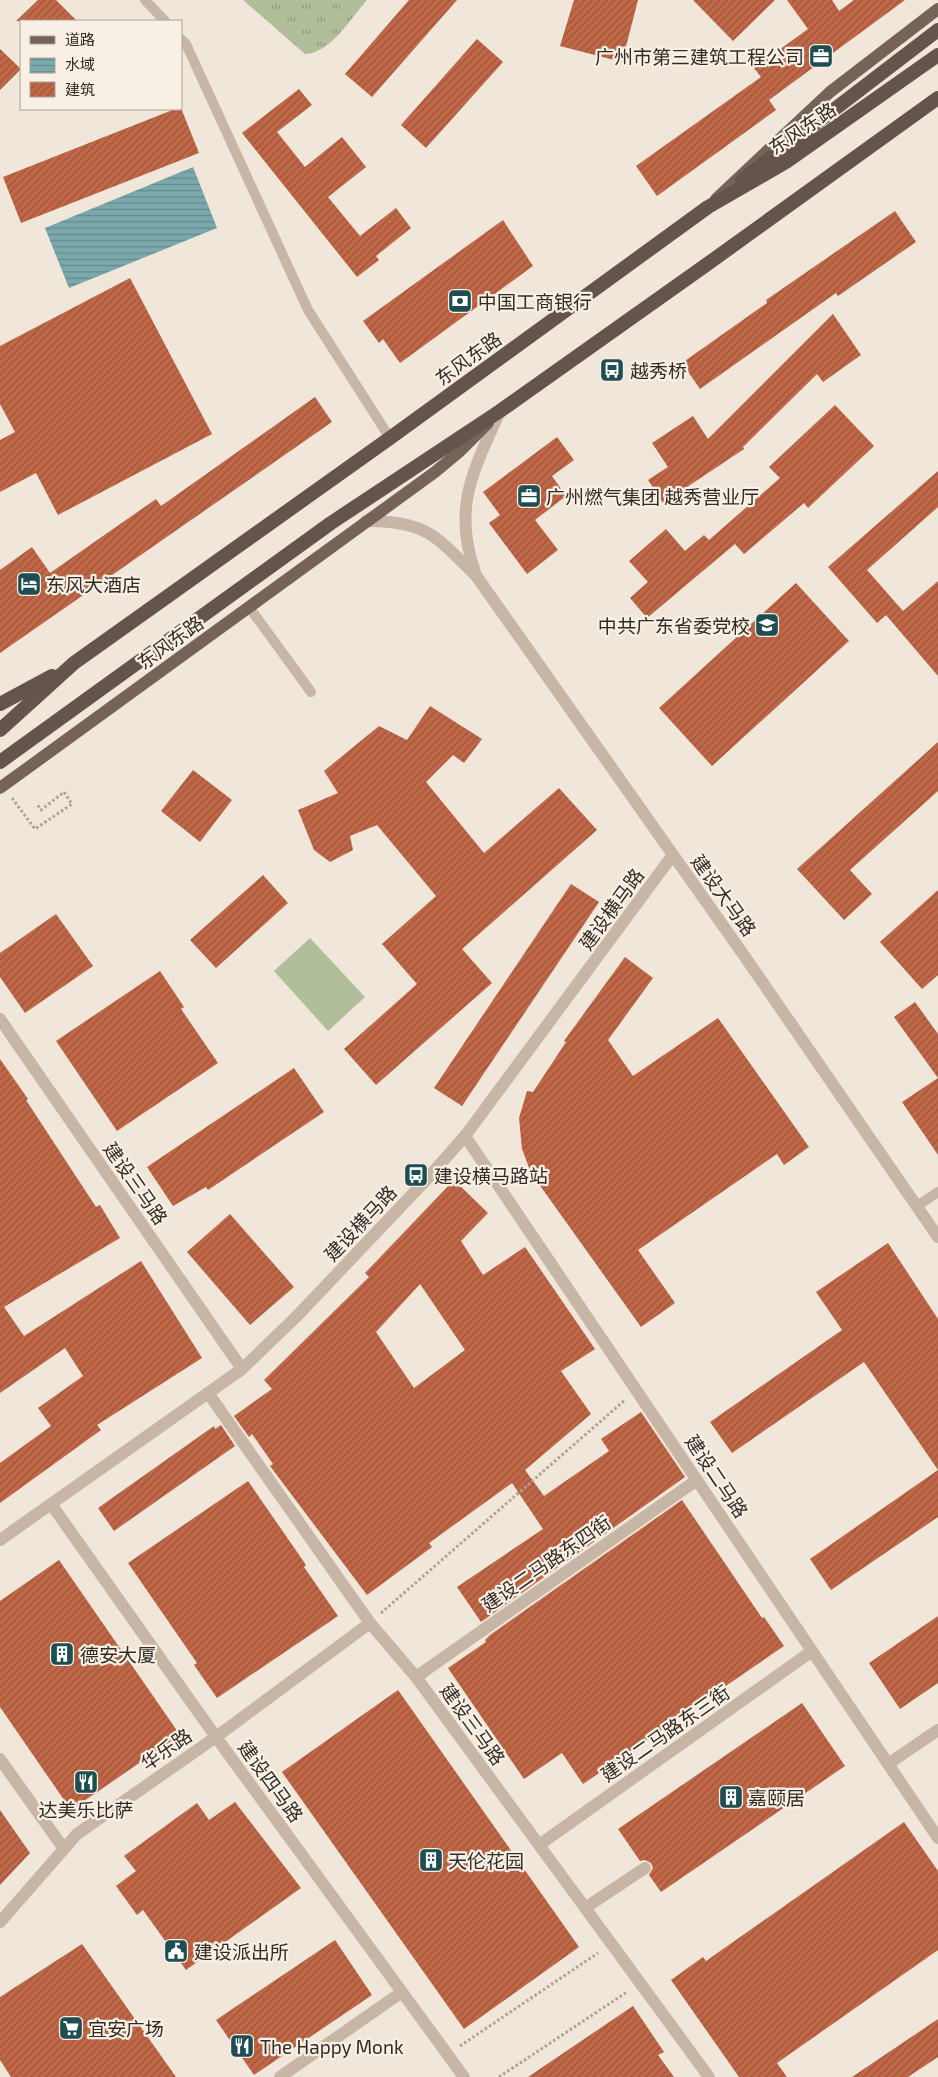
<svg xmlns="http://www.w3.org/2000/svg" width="938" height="2077" font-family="'Exo 2','Noto Sans SC',sans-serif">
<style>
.grass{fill:url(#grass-tufts)}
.pitch{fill:#b1be9a}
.water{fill:url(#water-rules)}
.building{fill:url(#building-hatch);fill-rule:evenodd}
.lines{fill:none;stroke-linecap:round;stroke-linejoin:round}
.path{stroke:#b3a090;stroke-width:3;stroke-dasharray:2.5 2.5;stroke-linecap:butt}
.service{stroke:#c7b6a6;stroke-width:10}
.minor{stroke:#c7b6a6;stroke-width:12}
.tertiary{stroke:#c7b6a6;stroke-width:12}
.primary{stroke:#756258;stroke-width:12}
.trunk{stroke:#64544b;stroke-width:14}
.labels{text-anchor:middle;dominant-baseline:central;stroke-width:4.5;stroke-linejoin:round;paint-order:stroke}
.poi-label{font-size:19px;fill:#332b26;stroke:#f8f0e5;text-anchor:start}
.street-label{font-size:19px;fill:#332b26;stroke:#f8f0e5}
</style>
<defs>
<pattern id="grass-tufts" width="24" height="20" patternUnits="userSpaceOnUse" patternTransform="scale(1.25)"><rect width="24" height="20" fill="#b1be9a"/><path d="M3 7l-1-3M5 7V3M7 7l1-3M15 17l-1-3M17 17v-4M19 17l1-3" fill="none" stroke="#919b7d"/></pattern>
<pattern id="water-rules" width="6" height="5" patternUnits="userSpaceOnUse" patternTransform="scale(1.25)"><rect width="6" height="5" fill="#7aa8ab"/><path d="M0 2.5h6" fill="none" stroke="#65898b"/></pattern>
<pattern id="building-hatch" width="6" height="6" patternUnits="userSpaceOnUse" patternTransform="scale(1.25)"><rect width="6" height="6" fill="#c06747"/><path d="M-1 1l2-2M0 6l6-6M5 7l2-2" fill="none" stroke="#9d553b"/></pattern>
</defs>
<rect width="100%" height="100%" fill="#f0e6d9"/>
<path class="grass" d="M 243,0 L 367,0 C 350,19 331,53 305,54 Z"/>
<path class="pitch" d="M 310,938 L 365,997 L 328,1031 L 274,971 Z"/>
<path class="water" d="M 193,167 L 217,228 L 69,288 L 45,228 Z"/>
<path class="building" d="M 38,0 L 56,0 L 77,21 L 16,21 Z
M 409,0 L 457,0 L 372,97 L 345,74 Z
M 574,0 L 638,0 L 622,62 L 560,46 Z
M 693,0 L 775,0 L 733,41 Z
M 787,0 L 832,0 L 839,11 L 854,0 L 905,0 L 769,100 L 776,110 L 657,196 L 636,166 L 761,77 L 754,68 L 808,29 Z
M 477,39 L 503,62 L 426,148 L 401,125 Z
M 0,49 L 21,69 L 0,90 Z
M 299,89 L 312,105 L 277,132 L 305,167 L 342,137 L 366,167 L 328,197 L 360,236 L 396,208 L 411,228 L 376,256 L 379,260 L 357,277 L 242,133 Z
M 181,108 L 199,153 L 21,223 L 3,177 L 175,109 Z
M 895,211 L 916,242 L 838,296 L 836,293 L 700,389 L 682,363 L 767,303 L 766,300 Z
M 503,220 L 533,266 L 400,363 L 383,339 L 379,343 L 363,321 Z
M 130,278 L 212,434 L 58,515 L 36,473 L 0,492 L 0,440 L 15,432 L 0,404 L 0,346 Z
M 833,314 L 861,355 L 823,382 L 817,374 L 743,447 L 744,449 L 663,503 L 648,480 L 668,467 L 652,443 L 693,416 L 708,439 Z
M 315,397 L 332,422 L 0,653 L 0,570 L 32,547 L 50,573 L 156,499 L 161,506 Z
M 835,405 L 874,446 L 808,508 L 804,503 L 744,554 L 735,544 L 647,618 L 630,598 L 648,582 L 629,561 L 666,529 L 685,551 L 704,535 L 709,540 L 780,478 L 769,467 Z
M 557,437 L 574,460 L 552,476 L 566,496 L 535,520 L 558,550 L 527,574 L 489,523 L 500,515 L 483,492 Z
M 938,471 L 938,507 L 867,570 L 903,611 L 938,581 L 938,676 L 886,615 L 877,623 L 828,567 Z
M 796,583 L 849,641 L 712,766 L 659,708 Z
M 430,706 L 482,739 L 464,763 L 453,755 L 426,782 L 484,853 L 559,788 L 597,830 L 462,949 L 492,983 L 376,1085 L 344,1049 L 417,984 L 382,944 L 436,896 L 377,825 L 350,836 L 353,850 L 330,862 L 314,850 L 298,810 L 338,793 L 324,771 L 379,726 L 407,740 Z
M 938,742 L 938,791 L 850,870 L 872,894 L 844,920 L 797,869 Z
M 193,770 L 232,800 L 200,842 L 161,811 Z
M 263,875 L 288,903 L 216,968 L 190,940 Z
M 571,884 L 599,902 L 462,1106 L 434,1088 Z
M 938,890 L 938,975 L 922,989 L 880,942 Z
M 56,914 L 93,966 L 25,1013 L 0,977 L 0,953 Z
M 625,957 L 653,978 L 608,1040 L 633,1076 L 718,1018 L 809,1147 L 784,1165 L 777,1154 L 638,1250 L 675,1303 L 641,1327 L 531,1173 L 522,1149 L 519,1118 L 527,1091 L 533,1092 L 566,1042 L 564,1041 Z
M 160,971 L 184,1007 L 181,1009 L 218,1063 L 117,1131 L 56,1041 Z
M 915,1002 L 938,1034 L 938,1078 L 894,1017 Z
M 0,1059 L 28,1099 L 26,1100 L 96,1207 L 100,1205 L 120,1238 L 4,1307 L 24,1336 L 141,1261 L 202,1358 L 97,1425 L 101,1430 L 0,1503 L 0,1463 L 51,1426 L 38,1408 L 83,1376 L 65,1348 L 0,1393 Z
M 294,1068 L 324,1112 L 208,1190 L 206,1187 L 173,1206 L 147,1167 Z
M 938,1078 L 938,1155 L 902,1102 Z
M 454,1180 L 488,1213 L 461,1241 L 483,1275 L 525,1247 L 595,1349 L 561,1371 L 591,1414 L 525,1470 L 544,1496 L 609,1451 L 601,1439 L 641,1412 L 685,1477 L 481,1622 L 457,1587 L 543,1529 L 512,1483 L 429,1543 L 432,1547 L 367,1595 L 270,1466 L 273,1464 L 252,1434 L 249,1437 L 234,1416 L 272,1389 L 264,1380 L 369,1277 L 365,1273 ZM 420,1284 L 465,1350 L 414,1388 L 376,1332 Z
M 230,1214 L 294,1287 L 250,1325 L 187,1252 Z
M 888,1243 L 938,1319 L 938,1470 L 864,1362 L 732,1453 L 710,1422 L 842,1330 L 816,1292 Z
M 221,1425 L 235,1446 L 114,1531 L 98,1508 L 214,1426 L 215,1429 Z
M 938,1470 L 938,1517 L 831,1590 L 810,1559 Z
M 248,1481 L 306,1565 L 304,1567 L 338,1616 L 217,1698 L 194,1665 L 197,1663 L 128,1563 Z
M 682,1500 L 762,1618 L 764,1617 L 784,1646 L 583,1784 L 562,1753 L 524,1779 L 448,1668 L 486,1642 L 485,1640 L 490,1635 Z
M 59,1560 L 180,1735 L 71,1810 L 0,1707 L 0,1601 Z
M 938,1616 L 938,1683 L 900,1709 L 869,1663 Z
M 398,1690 L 579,1947 L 464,2029 L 282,1772 Z
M 802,1703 L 845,1766 L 661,1892 L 649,1875 L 653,1868 L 651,1863 L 645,1860 L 640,1861 L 618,1829 Z
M 235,1802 L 301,1888 L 186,1970 L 143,1910 L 137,1915 L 116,1886 L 136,1871 L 124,1856 L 197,1803 L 209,1820 Z
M 0,1810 L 30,1853 L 0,1885 Z
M 904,1822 L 938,1871 L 938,1950 L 777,2063 L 787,2077 L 739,2077 L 671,1980 L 703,1957 L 706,1961 Z
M 335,1940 L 372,1995 L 254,2075 L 216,2020 Z
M 82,1944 L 176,2077 L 11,2077 L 0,2060 L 0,1997 Z
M 633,2006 L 664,2052 L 658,2055 L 674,2077 L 528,2077 Z
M 938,2019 L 938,2057 L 908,2077 L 852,2077 Z"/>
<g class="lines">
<path class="path" d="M 12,798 L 35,829 L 72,804 L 64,792 L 41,810 L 37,804
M 381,1613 L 625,1400
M 460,2046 L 598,1953
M 499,2077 L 627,1992"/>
<path class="service" d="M 145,0 L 165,21
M 181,39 L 186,44 L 308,310 L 390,438
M 249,607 L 311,692
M 917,1206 L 938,1192"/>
<path class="minor" d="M 0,1019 L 242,1369
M 465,1136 L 938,1838
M 208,1393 L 370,1623 L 416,1677 L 709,2077
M 51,1504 L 216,1737 L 464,2077
M 416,1677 L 697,1480
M 0,1759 L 64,1849
M 888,1764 L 938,1730
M 539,1845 L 812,1651
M 585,1908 L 645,1868
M 0,1922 L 77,1834 L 216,1737 L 370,1623
M 280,2077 L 402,1992"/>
<path class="tertiary" d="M 366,521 C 427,521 436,536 477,577 L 743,954 L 938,1237
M 475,572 C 452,506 474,470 500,411
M 0,1540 L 242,1369 L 297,1316 L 426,1180 L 465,1136 L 672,856"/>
<path class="primary" d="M 716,199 L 830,92 L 938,9
M 0,788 L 435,472 L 459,452 L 488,423"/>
<path class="trunk" d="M 742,180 L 938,30
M 0,704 L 52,676
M 0,730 L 74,663 L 390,438 L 708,207 L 786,162 L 938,55
M 0,762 L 331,523 L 500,411 L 706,265 L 938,98"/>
</g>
<defs>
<symbol id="office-square" viewBox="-11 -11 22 22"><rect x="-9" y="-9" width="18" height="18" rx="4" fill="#1e4e52" stroke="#f8f0e5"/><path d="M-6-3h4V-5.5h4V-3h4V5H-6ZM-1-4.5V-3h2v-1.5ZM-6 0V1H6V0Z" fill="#fff"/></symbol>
<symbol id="bank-square" viewBox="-11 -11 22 22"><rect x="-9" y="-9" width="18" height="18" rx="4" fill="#1e4e52" stroke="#f8f0e5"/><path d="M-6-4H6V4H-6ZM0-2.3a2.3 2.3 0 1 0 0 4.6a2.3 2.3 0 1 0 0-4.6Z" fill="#fff"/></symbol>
<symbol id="bus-square" viewBox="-11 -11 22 22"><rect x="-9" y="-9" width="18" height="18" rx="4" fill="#1e4e52" stroke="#f8f0e5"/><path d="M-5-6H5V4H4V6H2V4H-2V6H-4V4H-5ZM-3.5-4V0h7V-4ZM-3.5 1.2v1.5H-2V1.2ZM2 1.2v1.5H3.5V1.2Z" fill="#fff"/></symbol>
<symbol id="hotel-square" viewBox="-11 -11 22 22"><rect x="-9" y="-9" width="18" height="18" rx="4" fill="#1e4e52" stroke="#f8f0e5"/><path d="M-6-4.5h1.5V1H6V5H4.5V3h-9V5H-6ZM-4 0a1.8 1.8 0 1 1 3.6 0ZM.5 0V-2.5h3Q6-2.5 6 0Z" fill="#fff"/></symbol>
<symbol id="university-square" viewBox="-11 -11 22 22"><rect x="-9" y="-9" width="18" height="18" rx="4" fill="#1e4e52" stroke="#f8f0e5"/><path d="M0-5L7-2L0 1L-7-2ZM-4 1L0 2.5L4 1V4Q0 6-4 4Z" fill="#fff"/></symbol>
<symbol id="building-square" viewBox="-11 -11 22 22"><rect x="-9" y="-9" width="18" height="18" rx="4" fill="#1e4e52" stroke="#f8f0e5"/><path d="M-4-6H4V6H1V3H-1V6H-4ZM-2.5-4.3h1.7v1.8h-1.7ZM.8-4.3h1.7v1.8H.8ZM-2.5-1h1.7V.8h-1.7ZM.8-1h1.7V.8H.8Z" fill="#fff"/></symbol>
<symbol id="restaurant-square" viewBox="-11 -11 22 22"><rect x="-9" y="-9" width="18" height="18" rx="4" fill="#1e4e52" stroke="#f8f0e5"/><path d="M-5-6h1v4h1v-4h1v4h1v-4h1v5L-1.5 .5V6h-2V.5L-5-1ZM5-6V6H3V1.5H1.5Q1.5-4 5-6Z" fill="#fff"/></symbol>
<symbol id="civic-square" viewBox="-11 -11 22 22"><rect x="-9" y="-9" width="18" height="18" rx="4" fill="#1e4e52" stroke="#f8f0e5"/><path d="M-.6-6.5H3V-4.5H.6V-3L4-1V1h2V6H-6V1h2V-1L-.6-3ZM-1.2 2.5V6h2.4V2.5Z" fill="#fff"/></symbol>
<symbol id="supermarket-square" viewBox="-11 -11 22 22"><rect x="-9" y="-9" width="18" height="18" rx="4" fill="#1e4e52" stroke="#f8f0e5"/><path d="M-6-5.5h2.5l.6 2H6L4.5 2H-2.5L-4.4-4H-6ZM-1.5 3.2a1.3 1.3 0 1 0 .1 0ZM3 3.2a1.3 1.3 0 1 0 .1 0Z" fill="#fff"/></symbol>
</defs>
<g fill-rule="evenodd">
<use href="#office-square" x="807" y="42" width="28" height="28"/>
<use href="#bank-square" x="446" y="287" width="28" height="28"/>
<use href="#bus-square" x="598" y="356" width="28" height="28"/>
<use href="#office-square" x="515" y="482" width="28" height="28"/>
<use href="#hotel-square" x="15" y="570" width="28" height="28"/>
<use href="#university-square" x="753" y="611" width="28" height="28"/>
<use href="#bus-square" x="402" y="1161" width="28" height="28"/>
<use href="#building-square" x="48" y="1640" width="28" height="28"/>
<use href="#restaurant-square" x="72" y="1768" width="28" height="28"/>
<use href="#building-square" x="717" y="1783" width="28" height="28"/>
<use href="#building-square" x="417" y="1846" width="28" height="28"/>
<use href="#civic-square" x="162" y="1937" width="28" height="28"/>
<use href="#supermarket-square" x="57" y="2014" width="28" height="28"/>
<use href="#restaurant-square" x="228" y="2032" width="28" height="28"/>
</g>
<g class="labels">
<g class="poi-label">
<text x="804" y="56" text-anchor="end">广州市第三建筑工程公司</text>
<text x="478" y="301">中国工商银行</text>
<text x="630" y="370">越秀桥</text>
<text x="546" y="496">广州燃气集团 越秀营业厅</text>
<text x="46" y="584">东风大酒店</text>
<text x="750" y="625" text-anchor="end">中共广东省委党校</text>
<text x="434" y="1175">建设横马路站</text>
<text x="80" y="1654">德安大厦</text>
<text x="748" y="1797">嘉颐居</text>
<text x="86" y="1809" text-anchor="middle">达美乐比萨</text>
<text x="448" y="1860">天伦花园</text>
<text x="194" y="1951">建设派出所</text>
<text x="88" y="2028">宜安广场</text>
<text x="260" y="2046">The Happy Monk</text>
</g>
<g class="street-label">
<text transform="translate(802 128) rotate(-34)">东风东路</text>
<text transform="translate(468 358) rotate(-36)">东风东路</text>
<text transform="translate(170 642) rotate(-36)">东风东路</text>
<text transform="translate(724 895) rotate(54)">建设大马路</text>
<text transform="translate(611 909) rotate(-54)">建设横马路</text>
<text transform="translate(136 1183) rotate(55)">建设三马路</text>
<text transform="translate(360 1223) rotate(-47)">建设横马路</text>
<text transform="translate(717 1476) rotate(56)">建设二马路</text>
<text transform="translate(546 1563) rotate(-35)">建设二马路东四街</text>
<text transform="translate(473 1724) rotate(54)">建设三马路</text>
<text transform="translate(665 1733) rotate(-35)">建设二马路东三街</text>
<text transform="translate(166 1749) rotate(-35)">华乐路</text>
<text transform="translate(271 1781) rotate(54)">建设四马路</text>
</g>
</g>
<rect x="20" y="20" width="162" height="90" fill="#f8f0e5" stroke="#a9a199"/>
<rect x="30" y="36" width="25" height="8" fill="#756258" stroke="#a9a199"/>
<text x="65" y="45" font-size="15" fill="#332b26">道路</text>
<rect x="30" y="58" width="25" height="15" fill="url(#water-rules)" stroke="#a9a199"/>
<text x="65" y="70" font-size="15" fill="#332b26">水域</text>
<rect x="30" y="82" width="25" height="15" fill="url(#building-hatch)" stroke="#a9a199"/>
<text x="65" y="95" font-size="15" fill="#332b26">建筑</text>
</svg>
